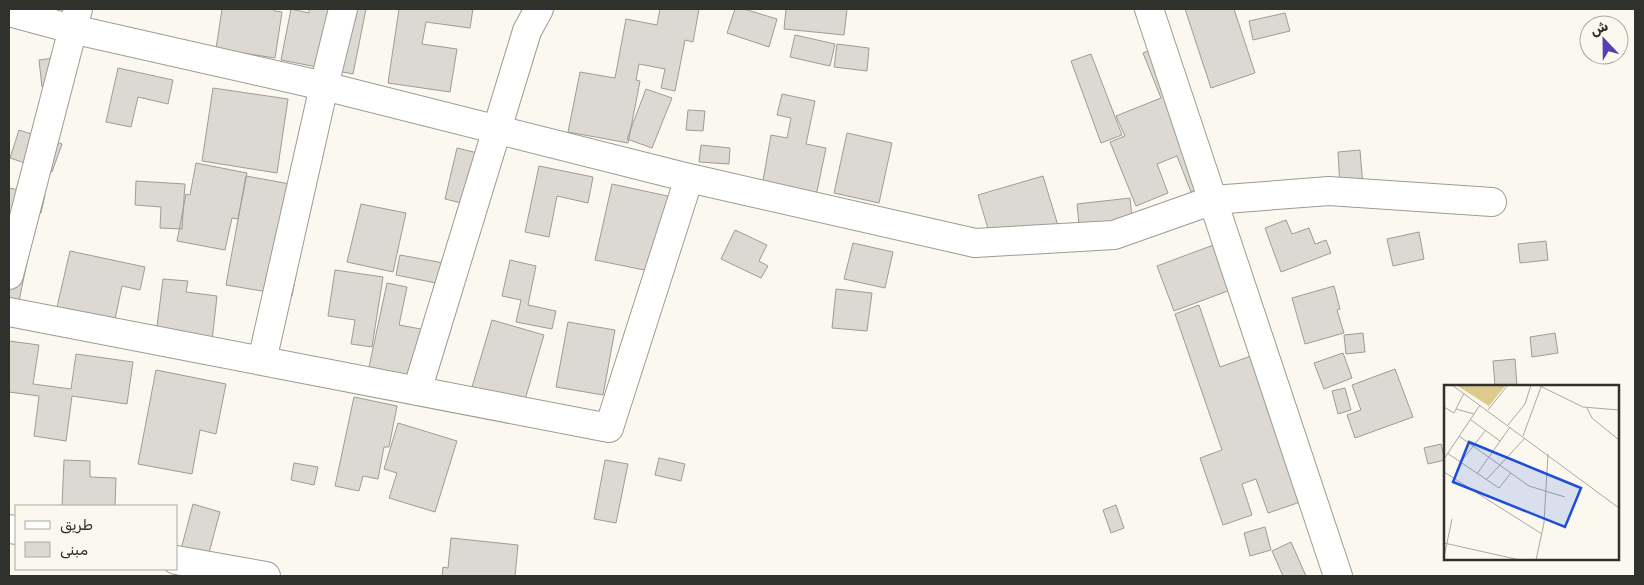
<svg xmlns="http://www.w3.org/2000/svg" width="1644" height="585" font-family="Rubik,Vazirmatn,sans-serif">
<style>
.building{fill:#dbd9d1;stroke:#9e9c95}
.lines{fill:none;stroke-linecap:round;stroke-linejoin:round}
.minor-casing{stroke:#9d9b93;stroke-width:30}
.minor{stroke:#fff;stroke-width:28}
.inset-road{fill:none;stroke:#aaa8a2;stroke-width:1}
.view{fill:#1d4ed8;fill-opacity:0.15;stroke:#1d4ed8;stroke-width:2.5}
.inset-edge{fill:none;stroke:#30302d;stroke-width:2.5}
</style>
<rect width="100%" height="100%" fill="#fbf8f0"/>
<path class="building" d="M 222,9 L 274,9 L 274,11 L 282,12 L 275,58 L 216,49 Z
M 291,9 L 309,13 L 309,9 L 366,9 L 353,74 L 281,60 Z
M 399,9 L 473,9 L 470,28 L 426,22 L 422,44 L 457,49 L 450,92 L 388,83 Z
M 660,9 L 699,9 L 693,42 L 685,40 L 675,91 L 661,88 L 665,69 L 639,64 L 636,80 L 640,81 L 628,143 L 568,132 L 580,72 L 615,78 L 626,19 L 657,25 Z
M 735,9 L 744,9 L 777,19 L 769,47 L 727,33 Z
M 786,9 L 847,9 L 844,35 L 784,29 Z
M 1185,9 L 1234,9 L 1255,73 L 1211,88 Z
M 1285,13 L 1290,31 L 1253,40 L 1249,21 Z
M 795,35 L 835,44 L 830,66 L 790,57 Z
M 837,44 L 869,48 L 867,71 L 834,67 Z
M 1161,46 L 1217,182 L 1191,192 L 1177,156 L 1157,164 L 1168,193 L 1136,206 L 1110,142 L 1125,136 L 1116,116 L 1161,98 L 1143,53 Z
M 1091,54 L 1122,135 L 1101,143 L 1071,61 Z
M 70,56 L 73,83 L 42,87 L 39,60 Z
M 118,68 L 173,80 L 168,104 L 138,97 L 131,127 L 106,122 Z
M 213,88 L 288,99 L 277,173 L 202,161 Z
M 646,89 L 672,98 L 652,148 L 627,139 Z
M 782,94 L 815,101 L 806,144 L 826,148 L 816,196 L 762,186 L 771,135 L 787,138 L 791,118 L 777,115 Z
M 688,110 L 705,111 L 703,131 L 686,130 Z
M 19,130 L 62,144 L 52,172 L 10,158 Z
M 847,133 L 892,143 L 879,203 L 834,193 Z
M 701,145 L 730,148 L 729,164 L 699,162 Z
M 457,148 L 494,157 L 482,208 L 445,199 Z
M 1360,150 L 1363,187 L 1340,188 L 1338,152 Z
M 196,163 L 247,173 L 238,219 L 232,218 L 225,250 L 177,241 L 186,194 L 190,195 Z
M 539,166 L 593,177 L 588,203 L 557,196 L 549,237 L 525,232 Z
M 246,176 L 312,188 L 292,296 L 226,285 Z
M 1043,176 L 1059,229 L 994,249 L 978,195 Z
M 136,181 L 185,184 L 182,229 L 160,228 L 161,207 L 135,205 Z
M 612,184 L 686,200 L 669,275 L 595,260 Z
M 9,188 L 45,195 L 41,213 L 23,209 L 9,231 Z
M 1130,198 L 1133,229 L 1080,235 L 1077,204 Z
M 361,204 L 406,213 L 393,272 L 347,262 Z
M 1286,220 L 1292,234 L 1309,228 L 1315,244 L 1326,240 L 1331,253 L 1281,272 L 1265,228 Z
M 735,230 L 767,245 L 759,261 L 768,266 L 761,278 L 721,259 Z
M 1419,232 L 1424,259 L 1393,266 L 1387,239 Z
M 9,234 L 32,238 L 19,301 L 9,299 Z
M 1235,237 L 1252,282 L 1174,311 L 1157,266 Z
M 1546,241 L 1548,260 L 1520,263 L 1518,244 Z
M 853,243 L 893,252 L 885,288 L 844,279 Z
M 70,251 L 145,267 L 140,290 L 122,286 L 115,319 L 57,307 Z
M 400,255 L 460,266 L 456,287 L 396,275 Z
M 510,260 L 536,266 L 528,305 L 556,311 L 552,329 L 516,322 L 521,300 L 502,296 Z
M 335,270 L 383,277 L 372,347 L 351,344 L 355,320 L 328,316 Z
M 163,279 L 188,281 L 186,292 L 217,296 L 212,341 L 156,334 Z
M 387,283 L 407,287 L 399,325 L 432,331 L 422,378 L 369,367 Z
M 1334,286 L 1340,309 L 1337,310 L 1344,333 L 1305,344 L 1292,298 Z
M 836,289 L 872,293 L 867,331 L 832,328 Z
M 1199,305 L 1220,367 L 1251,356 L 1321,495 L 1268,513 L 1256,479 L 1242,484 L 1252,515 L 1223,525 L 1200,458 L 1222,450 L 1175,314 Z
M 492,320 L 544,335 L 524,403 L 472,387 Z
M 568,322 L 615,330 L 603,395 L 556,387 Z
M 1363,333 L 1365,352 L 1346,354 L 1344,335 Z
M 1555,333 L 1558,353 L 1532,357 L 1530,337 Z
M 9,341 L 39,345 L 33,384 L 71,389 L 76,354 L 133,362 L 127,404 L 72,396 L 66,441 L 34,436 L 39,396 L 9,392 Z
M 1343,353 L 1352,378 L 1324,389 L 1314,363 Z
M 1515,359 L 1517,386 L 1495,386 L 1493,361 Z
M 1395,369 L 1413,417 L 1355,438 L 1347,415 L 1361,410 L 1352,385 Z
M 156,370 L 226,384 L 216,434 L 200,430 L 192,474 L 138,464 Z
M 1345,388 L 1351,410 L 1338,414 L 1332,391 Z
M 354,397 L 397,406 L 389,447 L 384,447 L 378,479 L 363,476 L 359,491 L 335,486 Z
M 398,423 L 457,441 L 435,512 L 389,498 L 397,473 L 384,469 Z
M 1441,444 L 1445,460 L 1428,464 L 1424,448 Z
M 659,458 L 685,464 L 681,481 L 655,475 Z
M 64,460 L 90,461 L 90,477 L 116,478 L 115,506 L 62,506 Z
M 605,460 L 628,464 L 616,523 L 594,519 Z
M 294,463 L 318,467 L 314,485 L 291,480 Z
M 193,504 L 220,512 L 207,560 L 180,553 Z
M 1116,505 L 1124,528 L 1111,533 L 1103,510 Z
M 1265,527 L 1271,550 L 1250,556 L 1244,533 Z
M 451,538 L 518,545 L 515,576 L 442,576 L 443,567 L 448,568 Z
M 1291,542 L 1306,576 L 1283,576 L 1272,551 Z"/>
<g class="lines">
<defs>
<path id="minor" d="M 1149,9 L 1338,576
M 9,12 L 72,29 L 324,86 L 689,178 L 975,243 L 1114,235 L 1213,200 L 1329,191 L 1492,202
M 9,275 L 78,9
M 9,312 L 609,428 L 689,178
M 262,361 L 324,86 L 343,9
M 417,391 L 527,31 L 539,9
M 9,529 L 16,530
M 176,560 L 266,576"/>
</defs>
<use href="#minor" class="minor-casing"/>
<use href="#minor" class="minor"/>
</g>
<g transform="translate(1444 385)">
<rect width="175" height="175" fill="#fbf8f0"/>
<path d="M 12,0 L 62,0 L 45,21 Z" fill="#dccb8c"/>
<path class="inset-road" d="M 8,0 L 175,123M 94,0 L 139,22 L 175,25M 0,22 L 10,28 L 20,8M 143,23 L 148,33 L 175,55M 12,24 L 30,29M 44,25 L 64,0M 27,35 L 56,56M 64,40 L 81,19 L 87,0M 15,51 L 85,101 L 121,112M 79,51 L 97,2M 3,68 L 55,103 L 67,88M 0,74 L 36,20M 16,78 L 41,46M 0,87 L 98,149M 33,89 L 66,42M 42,95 L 81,53M 0,158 L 76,175M 0,172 L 8,134M 92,175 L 100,138 L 104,69"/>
<path class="view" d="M 25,57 L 137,103 L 121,142 L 9,97 Z"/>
<rect width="175" height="175" class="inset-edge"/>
</g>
<rect width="1644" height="585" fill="none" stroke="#30302d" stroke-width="20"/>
<rect x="15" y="505" width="162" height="65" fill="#fbf8f0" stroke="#aaa8a2"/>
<rect x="25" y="521" width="25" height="8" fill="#ffffff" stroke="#aaa8a2"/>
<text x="60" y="530" font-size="15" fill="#30302d">طريق</text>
<rect x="25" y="542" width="25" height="15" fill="#dbd9d1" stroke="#aaa8a2"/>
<text x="60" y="555" font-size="15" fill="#30302d">مبنى</text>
<g transform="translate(1604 40) rotate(338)"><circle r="24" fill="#fbf8f0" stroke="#aaa8a2"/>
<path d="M0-4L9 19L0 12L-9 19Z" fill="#543eb6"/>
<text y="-8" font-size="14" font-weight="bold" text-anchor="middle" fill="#30302d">ش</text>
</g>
</svg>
